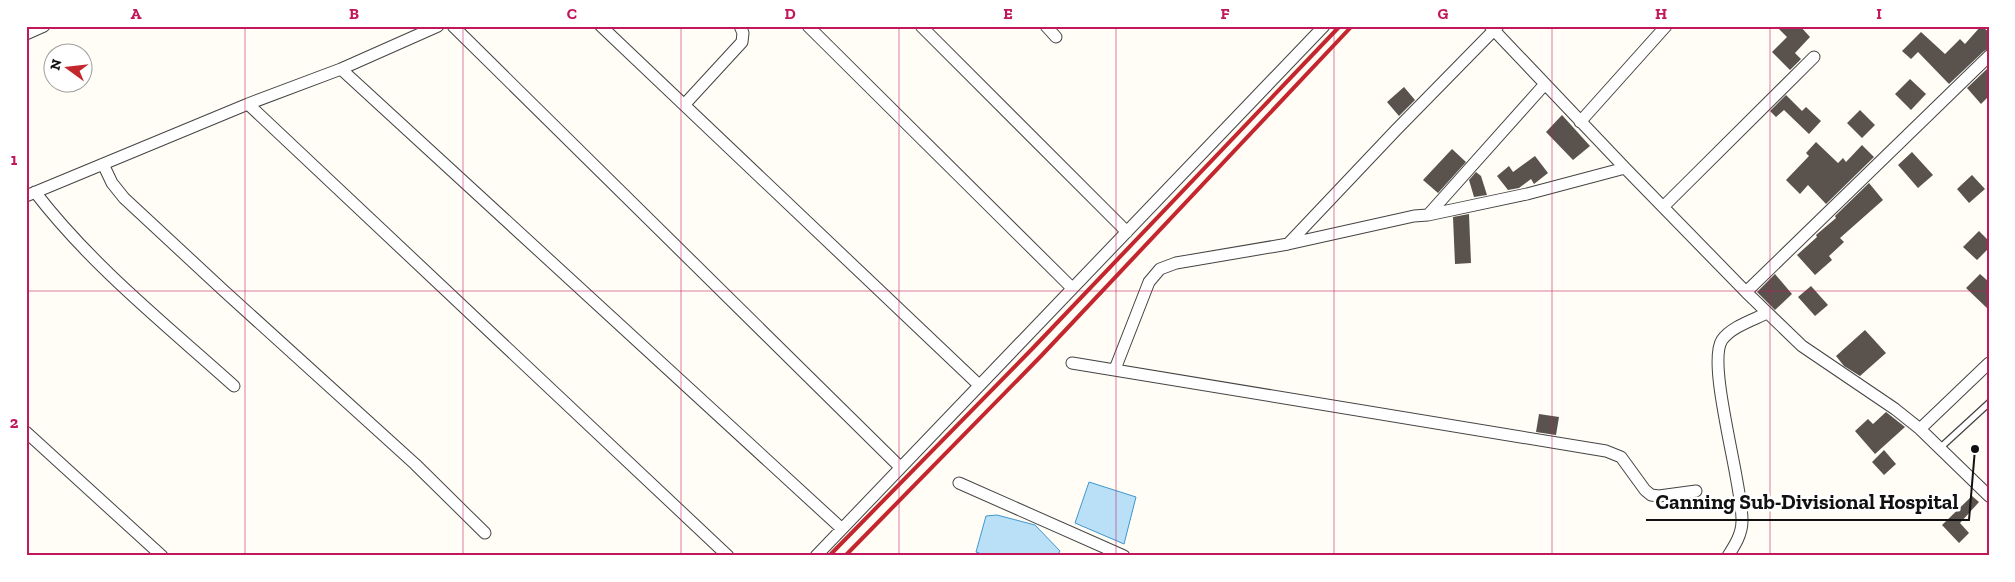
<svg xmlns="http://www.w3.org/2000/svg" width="2015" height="582" font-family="'Zilla Slab',serif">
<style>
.water{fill:#b9e0f7;stroke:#3f96cf}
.building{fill:#5a524d}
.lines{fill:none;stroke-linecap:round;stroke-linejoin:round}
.service-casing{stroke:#444;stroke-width:8}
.minor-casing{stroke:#444;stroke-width:13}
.service{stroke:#fff;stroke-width:5.5}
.minor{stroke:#fff;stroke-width:11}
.rail{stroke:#c4262e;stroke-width:4}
.grid{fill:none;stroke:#c2185b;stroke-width:1;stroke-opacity:0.55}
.leader{fill:none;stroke:#111;stroke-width:2}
.callout-dot{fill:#111;stroke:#fff;stroke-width:2}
.callout-label{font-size:21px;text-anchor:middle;font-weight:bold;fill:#111;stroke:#fff;stroke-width:5;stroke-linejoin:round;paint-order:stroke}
.neatline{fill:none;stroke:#c2185b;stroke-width:2}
.grid-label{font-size:16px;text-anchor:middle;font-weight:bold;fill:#c2185b}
</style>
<rect width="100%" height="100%" fill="#fffdf5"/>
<path class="water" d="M 1089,482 L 1136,497 L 1124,544 L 1075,523 Z
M 997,515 L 1035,525 L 1060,551 L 1057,556 L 987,556 L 976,552 L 986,516 Z"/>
<path class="building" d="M 1776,26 L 1800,26 L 1810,37 L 1795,53 L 1801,59 L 1790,70 L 1772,52 L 1787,37 Z
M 1981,26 L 1989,32 L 1989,49 L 1984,51 L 1949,84 L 1918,52 L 1911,59 L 1902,51 L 1921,32 L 1945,54 L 1960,39 L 1965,44 Z
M 1989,67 L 1989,96 L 1981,104 L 1967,88 Z
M 1910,79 L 1926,94 L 1911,110 L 1895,94 Z
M 1404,87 L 1415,100 L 1399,116 L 1387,102 Z
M 1786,95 L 1802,111 L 1806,107 L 1821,121 L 1809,134 L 1784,110 L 1776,117 L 1770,111 Z
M 1860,110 L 1875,125 L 1862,138 L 1847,123 Z
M 1562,115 L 1590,146 L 1573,160 L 1546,132 Z
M 1816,142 L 1838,163 L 1843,158 L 1846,162 L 1862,145 L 1874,157 L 1826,204 L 1808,185 L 1800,194 L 1786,180 L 1809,156 L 1806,153 Z
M 1452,149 L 1466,162 L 1438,193 L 1423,180 Z
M 1912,152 L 1933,175 L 1918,188 L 1898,165 Z
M 1535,156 L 1548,173 L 1534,184 L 1531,179 L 1519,188 L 1508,190 L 1497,176 L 1509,166 L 1513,172 Z
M 1476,172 L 1481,176 L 1487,195 L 1474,197 L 1469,180 Z
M 1972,175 L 1985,189 L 1969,203 L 1957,189 Z
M 1869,183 L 1883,200 L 1840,238 L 1844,242 L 1829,256 L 1832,260 L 1815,275 L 1797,255 L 1817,237 L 1816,235 L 1836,218 L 1835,216 Z
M 1469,214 L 1471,263 L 1455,264 L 1453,217 Z
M 1979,231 L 1989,241 L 1989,248 L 1977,260 L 1963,247 Z
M 1775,274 L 1792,294 L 1775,310 L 1757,292 Z
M 1980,274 L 1989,282 L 1989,310 L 1966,288 Z
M 1811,286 L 1828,305 L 1815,316 L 1798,297 Z
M 1865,330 L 1886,353 L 1860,376 L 1844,366 L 1836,356 Z
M 1886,412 L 1905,427 L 1875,454 L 1855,431 L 1868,419 L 1873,424 Z
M 1539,414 L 1559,417 L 1556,435 L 1536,432 Z
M 1884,450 L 1896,464 L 1884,475 L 1872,462 Z
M 1972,496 L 1979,502 L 1960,523 L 1969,533 L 1959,543 L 1942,525 Z"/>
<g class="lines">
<defs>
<path id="service" d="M 1940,448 L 1989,403"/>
<path id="minor" d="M 453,26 L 900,467
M 601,26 L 979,385
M 808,26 L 1072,288
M 921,26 L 1127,232
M 1046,26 L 1056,37
M 1490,26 L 1625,168 L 1746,292 L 1802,346 L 1895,409 L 1920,429 L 1989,496
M 26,34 L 44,26
M 341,69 L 841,528
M 248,104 L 728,556
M 684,105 L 742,42 L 743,33 L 740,26
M 1580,122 L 1666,26
M 103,164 L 112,183 L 124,198 L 223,290 L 415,464 L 485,533
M 35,192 C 92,266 165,324 234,386
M 26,196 L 248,104 L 341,69 L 438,26
M 1663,207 L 1814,57
M 1428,215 L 1545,84
M 1288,244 L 1396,130 L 1498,26
M 1746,292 L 1989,56
M 1072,363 L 1606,451 L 1621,457 L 1645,490 L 1651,495 L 1659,496 L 1696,491
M 1115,369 L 1149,282 L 1160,269 L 1176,263 L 1288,244 L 1414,216 L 1428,215 L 1527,194 L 1625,168
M 1920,429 L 1989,363
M 26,432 L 162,556
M 959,483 L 1124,556
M 816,556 L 1324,26
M 1728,556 C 1735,545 1742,534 1742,521 C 1743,485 1706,364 1722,340 C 1731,327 1753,320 1767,313"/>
</defs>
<use href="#service" class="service-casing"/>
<use href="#minor" class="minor-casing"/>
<use href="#service" class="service"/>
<use href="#minor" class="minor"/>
<path class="rail" d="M 829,556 L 1033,348 L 1340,26
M 845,556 L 1042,355 L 1352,26"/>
</g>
<path class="grid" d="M 245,26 L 245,556M 463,26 L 463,556M 681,26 L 681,556M 899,26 L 899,556M 1116,26 L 1116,556M 1334,26 L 1334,556M 1552,26 L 1552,556M 1770,26 L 1770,556M 26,291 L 1989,291"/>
<path class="leader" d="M1975 449L1969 520H1646"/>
<circle class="callout-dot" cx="1975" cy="449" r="5"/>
<g class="callout-label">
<text x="1807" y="509">Canning Sub-Divisional Hospital</text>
</g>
<rect width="2015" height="582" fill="none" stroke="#ffffff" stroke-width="55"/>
<g transform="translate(68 68) rotate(285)"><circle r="24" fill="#ffffff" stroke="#a0a0a0"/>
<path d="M0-4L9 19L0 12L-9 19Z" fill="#c4262e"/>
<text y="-8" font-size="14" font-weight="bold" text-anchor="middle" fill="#111111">N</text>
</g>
<rect x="28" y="28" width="1960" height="526" class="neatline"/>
<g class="grid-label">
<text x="136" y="19">A</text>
<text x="354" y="19">B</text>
<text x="572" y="19">C</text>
<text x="790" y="19">D</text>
<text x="1008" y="19">E</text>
<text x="1225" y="19">F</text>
<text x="1443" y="19">G</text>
<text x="1661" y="19">H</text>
<text x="1879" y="19">I</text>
<text x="14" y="165">1</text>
<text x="14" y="428">2</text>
</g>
</svg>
